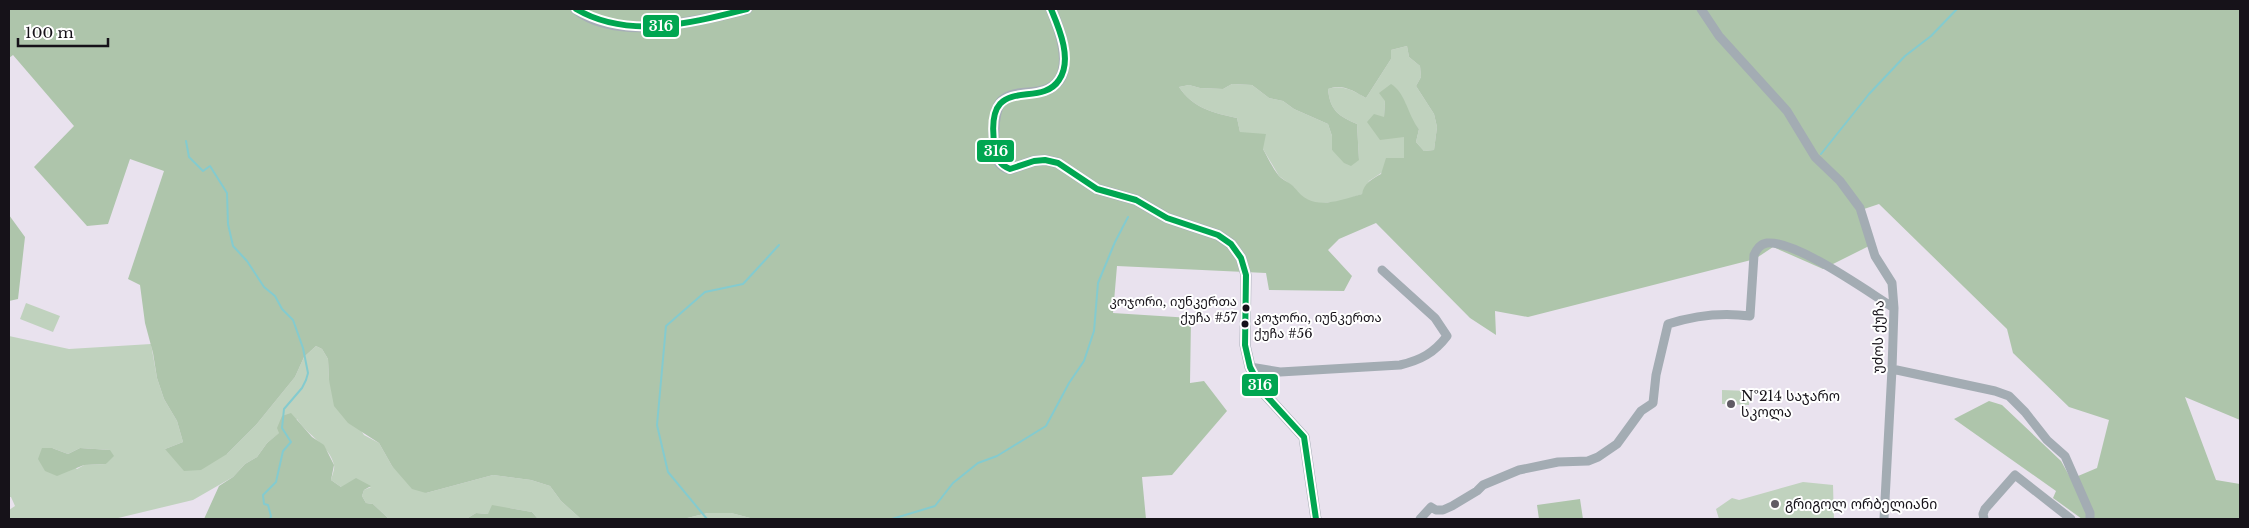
<svg xmlns="http://www.w3.org/2000/svg" width="2249" height="528" font-family="'Libre Baskerville','Noto Sans Georgian',serif">
<style>
.green{fill:#c0d2be;fill-rule:evenodd}
.forest{fill:#aec5ab;fill-rule:evenodd}
.lines{fill:none;stroke-linecap:round;stroke-linejoin:round}
.stream{stroke:#84cbcf;stroke-width:2}
.minor{stroke:#a3acb3;stroke-width:9}
.major{stroke:#a6adb7;stroke-width:11}
.bus-1-casing{stroke:#fff;stroke-width:10}
.bus-1{stroke:#00a651;stroke-width:6}
.bus-dot{fill:#161219;stroke:#fff;stroke-width:2}
.poi-dot{fill:#605b64;stroke:#fff;stroke-width:2}
.labels{text-anchor:middle;dominant-baseline:central;stroke-width:4;stroke-linejoin:round;paint-order:stroke}
.bus-label{font-size:13px;fill:#161219;stroke:#fff;text-anchor:end}
.street-label{font-size:14px;fill:#161219;stroke:#fff}
.poi-label{font-size:14px;fill:#161219;stroke:#fff;text-anchor:start}
.line-badge{stroke:#fff;stroke-width:2}
.badge-label{font-size:14px;text-anchor:middle;font-weight:bold;fill:#fff}
</style>
<rect width="100%" height="100%" fill="#e9e2ee"/>
<path class="green" d="M 1407,46 L 1409,57 L 1420,66 L 1421,77 L 1416,86 L 1434,114 L 1437,127 L 1434,150 L 1424,151 L 1416,142 L 1419,129 L 1410,118 L 1405,103 L 1385,101 L 1384,117 L 1405,137 L 1404,158 L 1369,181 L 1362,194 L 1343,201 L 1313,204 L 1297,194 L 1295,188 L 1279,176 L 1263,149 L 1240,132 L 1237,118 C 1213,113 1193,108 1179,87 L 1189,85 L 1200,88 L 1223,89 L 1232,84 L 1252,85 L 1269,98 L 1283,101 L 1294,109 L 1328,124 L 1332,136 L 1332,150 L 1359,160 L 1357,124 C 1338,116 1330,110 1328,89 C 1342,84 1354,91 1366,98 L 1391,59 L 1391,50 Z
M 26,303 L 60,316 L 53,332 L 20,319 Z
M 9,336 L 69,349 L 151,344 L 157,378 L 164,399 L 177,421 L 183,442 L 165,449 L 227,454 L 256,425 L 295,377 L 304,357 L 316,346 L 322,349 L 328,359 L 329,380 L 364,435 L 379,443 L 392,466 L 426,493 L 493,475 L 531,480 L 550,486 L 561,501 L 581,519 L 538,519 L 532,512 L 509,508 L 488,514 L 476,513 L 466,519 L 389,519 L 373,504 L 366,503 L 362,496 L 364,490 L 371,487 L 341,487 L 331,480 C 332,476 335,469 334,465 C 330,446 307,435 297,419 L 267,443 L 257,457 L 245,464 L 233,477 L 193,500 L 114,519 L 9,519 L 9,510 L 15,506 L 11,497 L 9,497 ZM 52,448 L 68,454 L 80,448 L 110,450 L 106,464 L 84,465 L 77,469 Z
M 1722,390 L 1749,391 L 1749,405 L 1722,404 Z
M 1803,482 L 1833,485 L 1834,519 L 1719,519 L 1716,509 L 1732,498 L 1739,500 Z
M 708,513 L 731,513 L 754,519 L 683,519 Z"/>
<path class="forest" d="M 9,9 L 2240,9 L 2240,420 L 2185,397 L 2216,480 L 2240,484 L 2240,519 L 2082,519 L 2053,498 L 2056,491 L 1954,419 L 1989,401 L 2002,405 L 2061,461 L 2071,479 L 2097,468 L 2109,420 L 2069,407 L 2013,353 L 2007,329 L 1879,204 L 1858,211 L 1869,246 L 1823,269 L 1773,247 L 1755,259 L 1528,317 L 1495,311 L 1496,335 L 1470,318 L 1376,223 L 1339,239 L 1328,250 L 1352,276 L 1344,291 L 1269,290 L 1266,273 L 1117,266 L 1113,313 L 1191,318 L 1190,383 L 1204,381 L 1227,411 L 1172,475 L 1142,477 L 1146,519 L 754,519 L 731,513 L 708,513 L 683,519 L 581,519 L 561,501 L 550,486 L 531,480 L 493,475 L 426,493 L 412,489 L 392,466 L 379,443 L 348,423 L 334,406 L 329,380 L 328,359 L 322,349 L 316,346 L 304,357 L 295,377 L 256,425 L 227,454 L 201,470 L 184,471 L 165,449 L 183,442 L 177,421 L 164,399 L 157,378 L 153,353 L 145,323 L 140,285 L 128,279 L 164,171 L 130,159 L 108,224 L 87,226 L 34,167 L 74,126 L 13,55 L 9,58 ZM 1407,46 L 1409,57 L 1420,66 L 1421,77 L 1416,86 L 1434,114 L 1437,127 L 1434,150 L 1424,151 L 1416,142 L 1419,129 C 1407,114 1406,93 1391,84 L 1379,93 L 1385,101 L 1384,117 L 1374,114 L 1367,122 L 1380,140 L 1404,137 L 1404,158 L 1386,158 L 1381,174 C 1372,179 1364,183 1362,194 C 1337,201 1312,212 1295,188 C 1291,183 1284,181 1279,176 C 1273,169 1268,158 1263,149 L 1266,134 L 1240,132 L 1237,118 C 1213,113 1193,108 1179,87 L 1189,85 L 1200,88 L 1223,89 L 1232,84 L 1252,85 L 1269,98 L 1283,101 L 1294,109 L 1328,124 L 1332,136 L 1332,150 L 1344,163 L 1351,166 L 1359,160 L 1357,124 C 1338,116 1330,110 1328,89 C 1342,83 1354,91 1366,98 L 1391,59 L 1391,50 Z
M 9,215 L 25,237 L 18,299 L 9,301 Z
M 291,413 L 312,437 L 324,445 L 334,465 L 331,480 L 341,487 L 356,478 L 371,486 L 364,490 L 362,496 L 366,503 L 373,504 L 389,519 L 204,519 L 219,486 L 233,477 L 245,464 L 257,457 L 267,443 L 279,433 L 277,428 L 282,416 Z
M 42,448 L 52,448 L 68,454 L 80,448 L 110,450 L 114,456 L 106,464 L 84,465 L 57,476 L 45,471 L 38,459 Z
M 1580,499 L 1583,519 L 1539,519 L 1537,505 Z
M 492,505 L 532,512 L 538,519 L 466,519 L 476,513 L 488,514 Z"/>
<g class="lines">
<path class="stream" d="M 186,141 L 189,157 L 203,171 L 210,166 L 227,193 L 228,224 L 233,246 L 247,261 L 264,287 L 275,296 L 282,309 L 293,320 L 303,348 L 308,373 L 306,380 L 302,388 L 284,409 L 282,428 L 291,442 L 283,451 L 276,482 L 263,495 L 264,504 L 268,505 L 271,516 L 270,519
M 1821,154 L 1869,94 L 1905,56 L 1931,36 L 1957,9
M 707,519 L 668,472 L 657,425 L 666,326 L 705,292 L 743,284 L 779,245
M 784,519 L 787,519
M 864,519 L 866,519
M 892,519 L 935,506 L 953,483 L 978,463 L 997,456 L 1046,426 L 1069,383 L 1084,361 L 1094,331 L 1098,283 L 1115,242 L 1128,217"/>
<path class="minor" d="M 1701,9 L 1719,36 L 1787,111 L 1815,157 L 1840,181 L 1860,208 L 1875,256 L 1892,283 L 1894,308 L 1892,369 L 1884,519
M 1250,367 L 1280,372 L 1400,365 C 1421,360 1434,353 1447,336 L 1435,318 L 1382,270
M 1892,369 L 1995,391 L 2009,396 L 2025,412 L 2047,440 L 2065,456 L 2090,513 L 2090,519
M 1420,519 L 1431,507 L 1436,510 L 1443,510 L 1452,506 L 1477,491 L 1483,485 L 1519,470 L 1558,462 L 1588,461 L 1598,457 L 1617,444 L 1641,411 L 1653,403 L 1656,375 L 1668,324 C 1696,315 1721,312 1750,316 L 1754,255 C 1757,249 1760,244 1767,243 C 1796,240 1868,292 1894,308
M 1984,519 L 1983,514 L 1985,509 L 2015,475 L 2071,519"/>
<path class="major" d="M 576,9 C 617,42 701,21 747,9
M 1051,9 C 1062,34 1080,86 1038,92 C 1026,94 1012,92 1002,101 C 991,111 992,153 1000,163 C 1003,166 1006,168 1010,169 L 1034,161 L 1045,160 L 1058,163 L 1097,189 L 1136,200 L 1167,218 L 1218,235 L 1231,244 L 1241,258 L 1246,275 L 1245,345 L 1250,367 L 1263,392 L 1304,437 L 1316,519"/>
<defs>
<path id="bus-1" d="M 576,9 C 629,40 691,23 747,9
M 1051,9 C 1059,28 1073,60 1059,80 C 1039,111 982,69 995,149 C 997,159 1000,165 1010,169 L 1034,161 L 1045,160 L 1058,163 L 1097,189 L 1136,200 L 1167,218 L 1218,235 L 1231,244 L 1241,258 L 1246,275 L 1245,345 L 1250,367 L 1263,392 L 1304,437 L 1316,519"/>
</defs>
<use href="#bus-1" class="bus-1-casing"/>
<use href="#bus-1" class="bus-1"/>
</g>
<g class="bus-dot">
<circle cx="1246" cy="308" r="4.5"/>
<circle cx="1245" cy="324" r="4.5"/>
</g>
<g class="poi-dot">
<circle cx="1731" cy="404" r="5"/>
<circle cx="1775" cy="504" r="5"/>
</g>
<g class="labels">
<g class="bus-label">
<text x="1237" y="301">კოჯორი, იუნკერთა<tspan x="1237" dy="16">ქუჩა #57</tspan></text>
<text x="1254" y="317" text-anchor="start">კოჯორი, იუნკერთა<tspan x="1254" dy="16">ქუჩა #56</tspan></text>
</g>
<g class="street-label">
<text transform="translate(1878 337) rotate(-89)">უძოს ქუჩა</text>
</g>
<g class="poi-label">
<text x="1741" y="396">№214 საჯარო<tspan x="1741" dy="16">სკოლა</tspan></text>
<text x="1785" y="504">გრიგოლ ორბელიანი</text>
</g>
</g>
<g class="line-badge">
<rect x="642" y="14" width="38" height="24" rx="5" fill="#00a651"/>
<rect x="976" y="139" width="39" height="24" rx="5" fill="#00a651"/>
<rect x="1241" y="373" width="38" height="24" rx="5" fill="#00a651"/>
</g>
<g class="badge-label">
<text x="661" y="31">316</text>
<text x="996" y="156">316</text>
<text x="1260" y="390">316</text>
</g>
<rect width="2249" height="528" fill="none" stroke="#161219" stroke-width="20"/>
<path d="M18 38v8h90v-8" fill="none" stroke="#161219" stroke-width="2.5"/>
<text x="25" y="38" font-size="15" fill="#161219" stroke="#ffffff" stroke-width="4" paint-order="stroke">100 m</text>
</svg>
